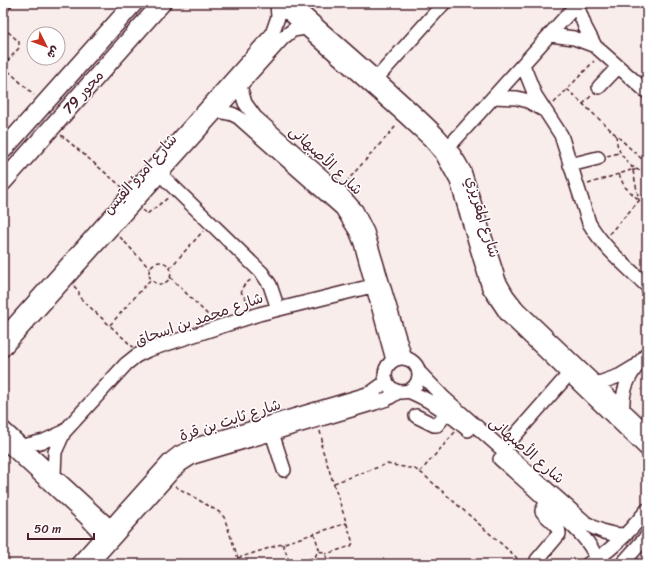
<svg xmlns="http://www.w3.org/2000/svg" width="650" height="567" font-family="Sriracha,'Playpen Sans Arabic',sans-serif">
<style>
.lines{fill:none;stroke-linecap:round;stroke-linejoin:round}
.minor-casing{stroke:#4a1f2b;stroke-width:16}
.major-casing{stroke:#4a1f2b;stroke-width:20}
.path{stroke:#4a1f2b;stroke-width:1.5;stroke-dasharray:4 3;stroke-linecap:butt}
.minor{stroke:#fff;stroke-width:13}
.major{stroke:#fff;stroke-width:17}
.labels{text-anchor:middle;dominant-baseline:central;stroke-width:3;stroke-linejoin:round;paint-order:stroke}
.street-label{font-size:15px;fill:#4a1f2b;stroke:#fff}
</style>
<rect width="100%" height="100%" fill="#f8edea"/>
<filter id="ink" filterUnits="userSpaceOnUse"><feTurbulence type="fractalNoise" baseFrequency=".025" numOctaves="2"/><feDisplacementMap in="SourceGraphic" scale="8" xChannelSelector="R" yChannelSelector="G"/><feConvolveMatrix kernelMatrix="1 2 1 2 8 2 1 2 1" color-interpolation-filters="sRGB"/></filter>
<g filter="url(#ink)">
<g class="lines">
<defs>
<path id="minor" d="M 277,3 L 404,116 L 431,141 L 442,154 L 457,181 L 489,288 L 507,315 L 647,450
M 292,3 C 328,35 364,66 399,98 C 424,121 449,141 464,171 L 499,281 L 507,295 L 517,308 L 647,432
M 3,5 L 5,3
M 577,5 L 585,27 L 595,46 L 647,92
M 550,35 L 574,38 L 595,46
M 523,65 L 535,95 L 561,135 L 589,223 C 604,248 626,266 647,286
M 377,78 L 444,3
M 240,86 L 245,103 L 255,117 L 339,191 L 356,210 L 367,232 L 405,358
M 599,87 L 618,67
M 494,97 L 517,98 L 528,101 L 544,110
M 218,111 L 232,114 L 238,117 L 342,209 L 356,231 L 361,243 L 393,360
M 444,152 L 578,3
M 570,165 L 598,158
M 156,170 L 262,273 L 270,285 L 278,309
M 3,336 L 272,34 L 278,17 L 277,3
M 3,350 L 283,38 L 293,30 L 305,28
M385 375a17 17 0 1 1 34 0a17 17 0 1 1-34 0Z
M 419,372 L 444,398 L 586,523 C 598,531 609,535 624,535
M 596,384 L 619,376 L 634,367
M 408,391 C 431,400 450,414 468,430
M 623,410 C 621,387 632,370 647,354
M 416,416 L 434,425 L 437,425 L 447,413
M 3,428 L 117,533
M 272,433 L 284,470
M 3,441 L 86,518 L 108,542
M 23,446 L 44,441 L 64,432
M 503,449 L 569,374
M 500,459 C 520,477 541,495 560,514 C 575,528 589,540 597,559
M 54,474 L 55,452 L 64,432 L 126,364 L 136,356 L 148,350 L 259,314 L 372,286
M 77,564 L 170,460 L 179,453 L 199,444 L 364,395 L 372,392 L 386,382
M 91,564 L 173,472 L 182,464 L 193,457 L 375,403 L 387,399 L 398,392
M 537,564 L 537,560 L 559,534 C 559,523 547,519 542,511 L 547,501
M 588,564 C 611,552 631,530 647,510
M 622,564 L 647,536"/>
<path id="major" d="M 3,150 L 134,3
M 3,182 L 162,3"/>
</defs>
<use href="#minor" class="minor-casing"/>
<use href="#major" class="major-casing"/>
<path class="path" d="M 3,27 L 19,42 L 19,48 L 3,66
M 3,66 L 34,95
M 567,89 L 647,164
M 554,103 L 594,61
M 583,104 L 592,95
M 61,135 L 122,187
M 616,135 C 617,151 621,155 632,167 L 635,167 L 635,170 L 631,170 L 632,167
M 607,156 L 619,153
M 636,169 L 647,174
M 633,171 L 639,200
M 619,174 L 624,186 L 639,200
M 346,182 L 397,125
M 588,184 L 631,170
M 142,210 L 147,214 L 169,197
M 609,234 L 647,192
M 120,237 L 150,269
M149 273a11 11 0 1 1 22 0a11 11 0 1 1-22 0Z
M 170,268 L 203,231
M 170,277 L 211,318
M 74,286 L 79,292 L 79,297 L 133,347
M 251,305 C 240,292 236,290 252,279
M 110,325 L 151,279
M 320,431 L 323,444 L 321,445 L 353,543 L 351,546 L 326,554
M 420,472 L 455,432
M 334,483 L 387,464 L 415,469 L 424,475 L 516,557 L 520,564
M 175,486 L 219,512 L 224,517 L 240,564
M 314,533 L 320,552
M 283,544 L 289,561 L 293,564
M315.5 557a5.5 5.5 0 1 1 11 0a5.5 5.5 0 1 1-11 0Z
M 238,558 L 347,523
M 295,564 L 316,557"/>
<use href="#minor" class="minor"/>
<use href="#major" class="major"/>
</g>
</g>
<g class="labels">
<g class="street-label">
<text transform="translate(83 92) rotate(-48)">محور 79</text>
<text transform="translate(326 160) rotate(43)">شارع الأصبهانى</text>
<text transform="translate(140 174) rotate(-48)">شارع امرؤ القيس</text>
<text transform="translate(483 217) rotate(73)">شارع المقريزي</text>
<text transform="translate(199 319) rotate(-19)">شارع محمد بن اسحاق</text>
<text transform="translate(230 420) rotate(-18)">شارع ثابت بن قرة</text>
<text transform="translate(527 450) rotate(41)">شارع الأصبهانى</text>
</g>
</g>
<rect width="650" height="567" fill="none" stroke="#fff" stroke-width="16"/>
<rect x="8" y="8" width="634" height="551" fill="none" stroke="#4a1f2b" stroke-width="1.5" filter="url(#ink)"/>
<g transform="translate(46 46) rotate(132)"><circle r="19" fill="#ffffff" stroke="#b7a5aa"/>
<path d="M0-3L7 15L0 10L-7 15Z" fill="#c8321e"/>
<text y="-6" font-size="11" font-weight="bold" text-anchor="middle" fill="#4a1f2b">ش</text>
</g>
<path d="M28 533v6h66v-6" fill="none" stroke="#4a1f2b" stroke-width="2"/>
<text x="34" y="533" font-size="12" fill="#4a1f2b" stroke="#ffffff" stroke-width="3" paint-order="stroke">50 m</text>
</svg>
